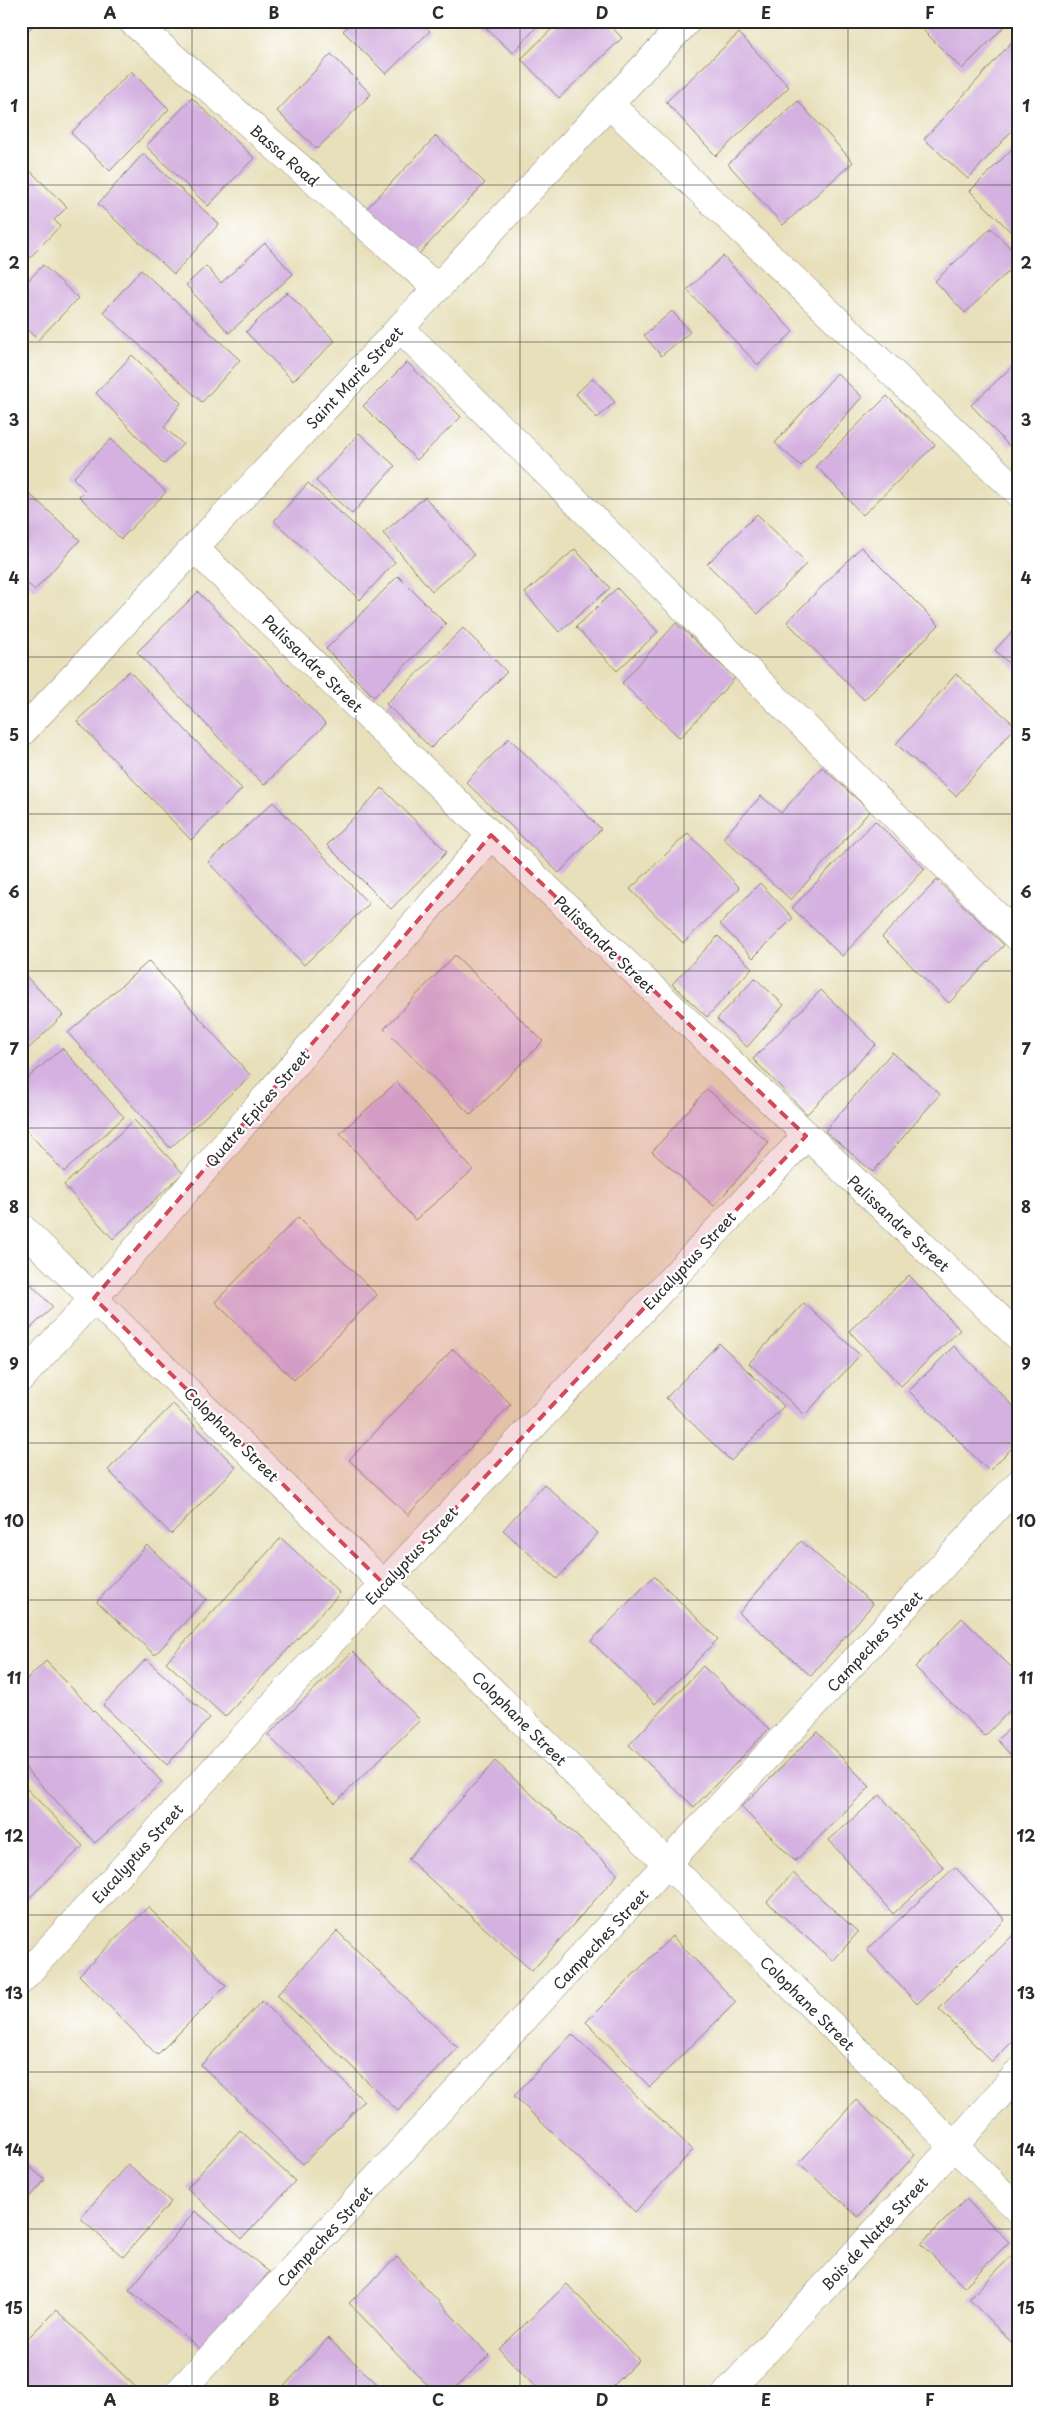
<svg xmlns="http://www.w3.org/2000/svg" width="1040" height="2414" font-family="'Playpen Sans',sans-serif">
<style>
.building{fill:#d4b1e0}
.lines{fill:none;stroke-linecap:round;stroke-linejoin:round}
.minor-casing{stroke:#8a8673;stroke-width:29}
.minor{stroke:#fff;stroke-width:28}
.marked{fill:#d1495b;fill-opacity:0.2;stroke:#d1495b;stroke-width:4;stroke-dasharray:10 6;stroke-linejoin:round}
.grid{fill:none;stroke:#2b2b2b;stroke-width:1;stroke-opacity:0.55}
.labels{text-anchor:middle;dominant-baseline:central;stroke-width:4.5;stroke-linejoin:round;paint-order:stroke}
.street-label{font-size:15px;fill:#2b2b2b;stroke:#fff}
.neatline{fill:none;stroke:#2b2b2b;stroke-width:2}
.grid-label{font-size:16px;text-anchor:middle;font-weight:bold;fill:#2b2b2b}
</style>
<rect width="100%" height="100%" fill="#fff"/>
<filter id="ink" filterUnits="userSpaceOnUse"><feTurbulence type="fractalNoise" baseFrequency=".02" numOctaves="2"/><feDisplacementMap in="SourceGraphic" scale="10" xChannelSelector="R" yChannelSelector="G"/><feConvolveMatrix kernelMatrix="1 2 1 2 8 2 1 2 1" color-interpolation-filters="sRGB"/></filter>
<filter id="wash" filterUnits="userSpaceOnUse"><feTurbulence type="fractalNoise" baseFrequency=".0096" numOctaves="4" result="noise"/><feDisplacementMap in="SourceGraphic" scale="20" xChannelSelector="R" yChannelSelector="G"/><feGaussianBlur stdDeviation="1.12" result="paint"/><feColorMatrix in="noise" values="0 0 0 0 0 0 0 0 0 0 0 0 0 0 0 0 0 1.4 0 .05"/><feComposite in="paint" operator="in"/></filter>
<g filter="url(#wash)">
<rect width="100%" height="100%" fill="#e8e0bb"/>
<g id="blocks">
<path class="building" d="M 21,21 L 36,23 L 21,37 Z
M 353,21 L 420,21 L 430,31 L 386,74 L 343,31 Z
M 478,21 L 542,21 L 513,53 Z
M 560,21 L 606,21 L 622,38 L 559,98 L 521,59 Z
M 914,21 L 1010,21 L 962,69 Z
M 739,33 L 789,87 L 716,156 L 666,102 Z
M 1019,34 L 1019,123 L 968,179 L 924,139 Z
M 331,54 L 371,94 L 317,149 L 277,111 Z
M 131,71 L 169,109 L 110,171 L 71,133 Z
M 192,98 L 254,158 L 208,206 L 146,146 Z
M 798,101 L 853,162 L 783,225 L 728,164 Z
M 436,136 L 485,183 L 417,256 L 367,208 Z
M 1019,142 L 1019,240 L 970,191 Z
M 143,154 L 219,224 L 174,274 L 98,204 Z
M 21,162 L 67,207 L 54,220 L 60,226 L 21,267 Z
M 991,228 L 1019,257 L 1019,261 L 965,313 L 935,281 Z
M 265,243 L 293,274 L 229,333 L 186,285 L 206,266 L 221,283 Z
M 723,256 L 793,332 L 758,365 L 687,290 Z
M 43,265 L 78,298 L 38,340 L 21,324 L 21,288 Z
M 141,270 L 240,360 L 202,402 L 103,312 Z
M 287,292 L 335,341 L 293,381 L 246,332 Z
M 672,311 L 690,332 L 661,356 L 644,335 Z
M 132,355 L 181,403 L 164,427 L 183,444 L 164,464 L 96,393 Z
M 1019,360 L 1019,438 L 1010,447 L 971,405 Z
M 407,362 L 461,417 L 417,460 L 363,406 Z
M 837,373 L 862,397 L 801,466 L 775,443 Z
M 593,378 L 615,402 L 597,418 L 576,394 Z
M 887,396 L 935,445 L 863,515 L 816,466 Z
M 359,433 L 395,466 L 352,514 L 316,481 Z
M 111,439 L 166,492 L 121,539 L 79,496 L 85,490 L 73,478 Z
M 308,483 L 395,562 L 360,600 L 274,521 Z
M 21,486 L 80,540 L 35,590 L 21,578 Z
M 425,497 L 474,555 L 432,591 L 383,533 Z
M 757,514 L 807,563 L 758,614 L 707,564 Z
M 861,547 L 939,625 L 864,700 L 787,622 Z
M 575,549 L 610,588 L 559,632 L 525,593 Z
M 398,576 L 446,624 L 374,697 L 326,649 Z
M 617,588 L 658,632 L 617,671 L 576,627 Z
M 198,592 L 326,724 L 264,785 L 137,652 Z
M 676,623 L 735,678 L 680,738 L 622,683 Z
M 1019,624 L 1019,673 L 995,650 Z
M 463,628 L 507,672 L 431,748 L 386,704 Z
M 129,671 L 242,789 L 191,840 L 77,721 Z
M 956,674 L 1016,726 L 956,796 L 896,744 Z
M 509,738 L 601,829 L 559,873 L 466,782 Z
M 822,767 L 870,811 L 791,900 L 723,838 L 761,796 L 781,813 Z
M 382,788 L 447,852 L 391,909 L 327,845 Z
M 273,802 L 369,904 L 304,965 L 208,862 Z
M 875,821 L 925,869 L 842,956 L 792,908 Z
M 688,833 L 740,888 L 683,943 L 630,889 Z
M 937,880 L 1004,945 L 949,1003 L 882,937 Z
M 760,883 L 793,918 L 753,958 L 720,924 Z
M 718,936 L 752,968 L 707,1017 L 672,984 Z
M 455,955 L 543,1041 L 471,1115 L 384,1029 Z
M 149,961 L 251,1076 L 170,1148 L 68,1033 Z
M 21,971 L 63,1015 L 21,1056 Z
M 755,978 L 784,1005 L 747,1047 L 717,1019 Z
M 821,990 L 876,1044 L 807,1114 L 753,1059 Z
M 62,1048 L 124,1117 L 64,1172 L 21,1124 L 21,1084 Z
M 892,1052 L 940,1094 L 873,1172 L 825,1131 Z
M 397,1082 L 473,1170 L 415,1220 L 340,1133 Z
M 707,1089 L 769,1143 L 714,1206 L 652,1152 Z
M 134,1120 L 183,1173 L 113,1239 L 64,1185 Z
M 298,1217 L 377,1295 L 294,1380 L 215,1302 Z
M 21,1274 L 53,1307 L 21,1337 Z
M 909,1275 L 960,1330 L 901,1386 L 849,1331 Z
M 804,1303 L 860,1355 L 805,1415 L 749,1363 Z
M 719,1343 L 784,1406 L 731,1461 L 666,1398 Z
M 954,1346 L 1019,1412 L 1019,1441 L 989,1471 L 909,1391 Z
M 453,1349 L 511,1404 L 408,1515 L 349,1460 Z
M 173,1404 L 236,1467 L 171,1534 L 108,1470 Z
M 544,1484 L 598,1533 L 557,1579 L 503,1530 Z
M 281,1538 L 340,1593 L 225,1717 L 166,1662 Z
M 801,1541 L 873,1604 L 811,1676 L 739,1613 Z
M 147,1545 L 206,1599 L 155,1655 L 97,1602 Z
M 654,1576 L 718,1639 L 655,1704 L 591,1641 Z
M 962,1618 L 1019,1675 L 1019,1701 L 985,1736 L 915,1667 Z
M 353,1651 L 420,1720 L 335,1803 L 268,1735 Z
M 146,1659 L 210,1718 L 167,1765 L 103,1705 Z
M 46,1661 L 162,1782 L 95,1843 L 21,1763 L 21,1685 Z
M 703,1666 L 769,1729 L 694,1807 L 629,1745 Z
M 1019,1719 L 1019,1764 L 997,1740 Z
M 817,1732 L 870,1787 L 795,1861 L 741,1807 Z
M 495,1761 L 618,1874 L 532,1971 L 408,1859 Z
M 21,1783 L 83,1846 L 21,1906 Z
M 880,1795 L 944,1868 L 893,1914 L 829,1840 Z
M 955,1867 L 1005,1920 L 917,2004 L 867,1950 Z
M 793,1873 L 858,1932 L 833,1961 L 767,1902 Z
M 148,1907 L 226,1986 L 157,2055 L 79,1975 Z
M 1019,1929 L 1019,2035 L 992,2062 L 939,2009 Z
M 337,1931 L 458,2048 L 398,2111 L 277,1995 Z
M 672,1936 L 736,2002 L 650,2087 L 586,2022 Z
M 262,2001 L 364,2101 L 303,2164 L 201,2065 Z
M 572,2034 L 693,2150 L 635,2212 L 514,2096 Z
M 856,2100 L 915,2155 L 858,2217 L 799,2163 Z
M 240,2130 L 295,2181 L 242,2239 L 187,2188 Z
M 21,2159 L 45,2180 L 21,2206 Z
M 128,2164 L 171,2202 L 123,2257 L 80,2218 Z
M 966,2199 L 1009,2242 L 964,2287 L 921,2244 Z
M 195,2211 L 269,2272 L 204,2352 L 129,2290 Z
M 1019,2248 L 1019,2337 L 1012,2343 L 969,2299 Z
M 397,2257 L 489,2355 L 450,2393 L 435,2393 L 349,2303 Z
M 567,2284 L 639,2360 L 606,2393 L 541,2393 L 499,2349 Z
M 56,2310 L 142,2393 L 21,2393 L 21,2345 Z
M 328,2338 L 387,2393 L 278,2393 Z
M 483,2387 L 490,2393 L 478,2393 Z"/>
</g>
</g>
<g filter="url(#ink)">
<use href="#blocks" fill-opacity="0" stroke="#8a8673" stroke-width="1"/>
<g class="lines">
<defs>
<path id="minor" d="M 132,21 L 437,288
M 609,104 L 1019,493
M 400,328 L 1019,938
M 194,548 L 491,835 L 1019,1337
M 21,733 L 687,21
M 21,1227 L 1019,2210
M 21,1378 L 94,1298 L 491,835
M 21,1980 L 384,1584 L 806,1136
M 178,2393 L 1019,1483
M 727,2393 L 954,2146 L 1019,2072"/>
</defs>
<use href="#minor" class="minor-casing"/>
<use href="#minor" class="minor"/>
</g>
</g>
<path class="marked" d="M 491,835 L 806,1136 L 384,1584 L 94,1298 Z"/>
<path class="grid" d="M 192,21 L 192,2393M 356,21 L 356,2393M 520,21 L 520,2393M 684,21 L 684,2393M 848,21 L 848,2393M 21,185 L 1019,185M 21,342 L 1019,342M 21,499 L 1019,499M 21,657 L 1019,657M 21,814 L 1019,814M 21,971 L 1019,971M 21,1128 L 1019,1128M 21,1286 L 1019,1286M 21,1443 L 1019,1443M 21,1600 L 1019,1600M 21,1757 L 1019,1757M 21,1915 L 1019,1915M 21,2072 L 1019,2072M 21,2229 L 1019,2229"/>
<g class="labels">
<g class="street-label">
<text transform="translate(285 155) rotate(41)">Bassa Road</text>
<text transform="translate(354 377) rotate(-47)">Saint Marie Street</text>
<text transform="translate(313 663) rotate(44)">Palissandre Street</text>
<text transform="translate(605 944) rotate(44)">Palissandre Street</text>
<text transform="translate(257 1108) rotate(-49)">Quatre Epices Street</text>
<text transform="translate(899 1223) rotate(43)">Palissandre Street</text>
<text transform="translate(689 1260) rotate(-47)">Eucalyptus Street</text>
<text transform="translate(232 1434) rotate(45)">Colophane Street</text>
<text transform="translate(411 1555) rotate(-47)">Eucalyptus Street</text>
<text transform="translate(874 1641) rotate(-47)">Campeches Street</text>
<text transform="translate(520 1718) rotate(45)">Colophane Street</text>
<text transform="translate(137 1853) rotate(-48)">Eucalyptus Street</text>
<text transform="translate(600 1939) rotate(-47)">Campeches Street</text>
<text transform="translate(808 2003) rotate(45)">Colophane Street</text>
<text transform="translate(874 2233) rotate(-47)">Bois de Natte Street</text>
<text transform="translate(324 2236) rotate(-47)">Campeches Street</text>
</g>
</g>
<rect width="1040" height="2414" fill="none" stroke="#fff" stroke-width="55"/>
<rect x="28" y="28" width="984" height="2358" class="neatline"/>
<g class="grid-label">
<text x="110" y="19">A</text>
<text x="274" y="19">B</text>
<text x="438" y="19">C</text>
<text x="602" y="19">D</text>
<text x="766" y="19">E</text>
<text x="930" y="19">F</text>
<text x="14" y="112">1</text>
<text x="1026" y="112">1</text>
<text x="14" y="269">2</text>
<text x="1026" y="269">2</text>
<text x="14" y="426">3</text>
<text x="1026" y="426">3</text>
<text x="14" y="584">4</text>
<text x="1026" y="584">4</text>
<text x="14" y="741">5</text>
<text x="1026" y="741">5</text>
<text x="14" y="898">6</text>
<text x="1026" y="898">6</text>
<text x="14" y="1055">7</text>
<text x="1026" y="1055">7</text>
<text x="14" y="1213">8</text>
<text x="1026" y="1213">8</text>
<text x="14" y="1370">9</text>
<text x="1026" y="1370">9</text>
<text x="14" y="1527">10</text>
<text x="1026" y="1527">10</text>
<text x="14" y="1684">11</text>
<text x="1026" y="1684">11</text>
<text x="14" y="1842">12</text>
<text x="1026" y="1842">12</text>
<text x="14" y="1999">13</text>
<text x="1026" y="1999">13</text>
<text x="14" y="2156">14</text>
<text x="1026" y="2156">14</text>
<text x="14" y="2314">15</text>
<text x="1026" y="2314">15</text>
<text x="110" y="2406">A</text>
<text x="274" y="2406">B</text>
<text x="438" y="2406">C</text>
<text x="602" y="2406">D</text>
<text x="766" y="2406">E</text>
<text x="930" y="2406">F</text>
</g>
</svg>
